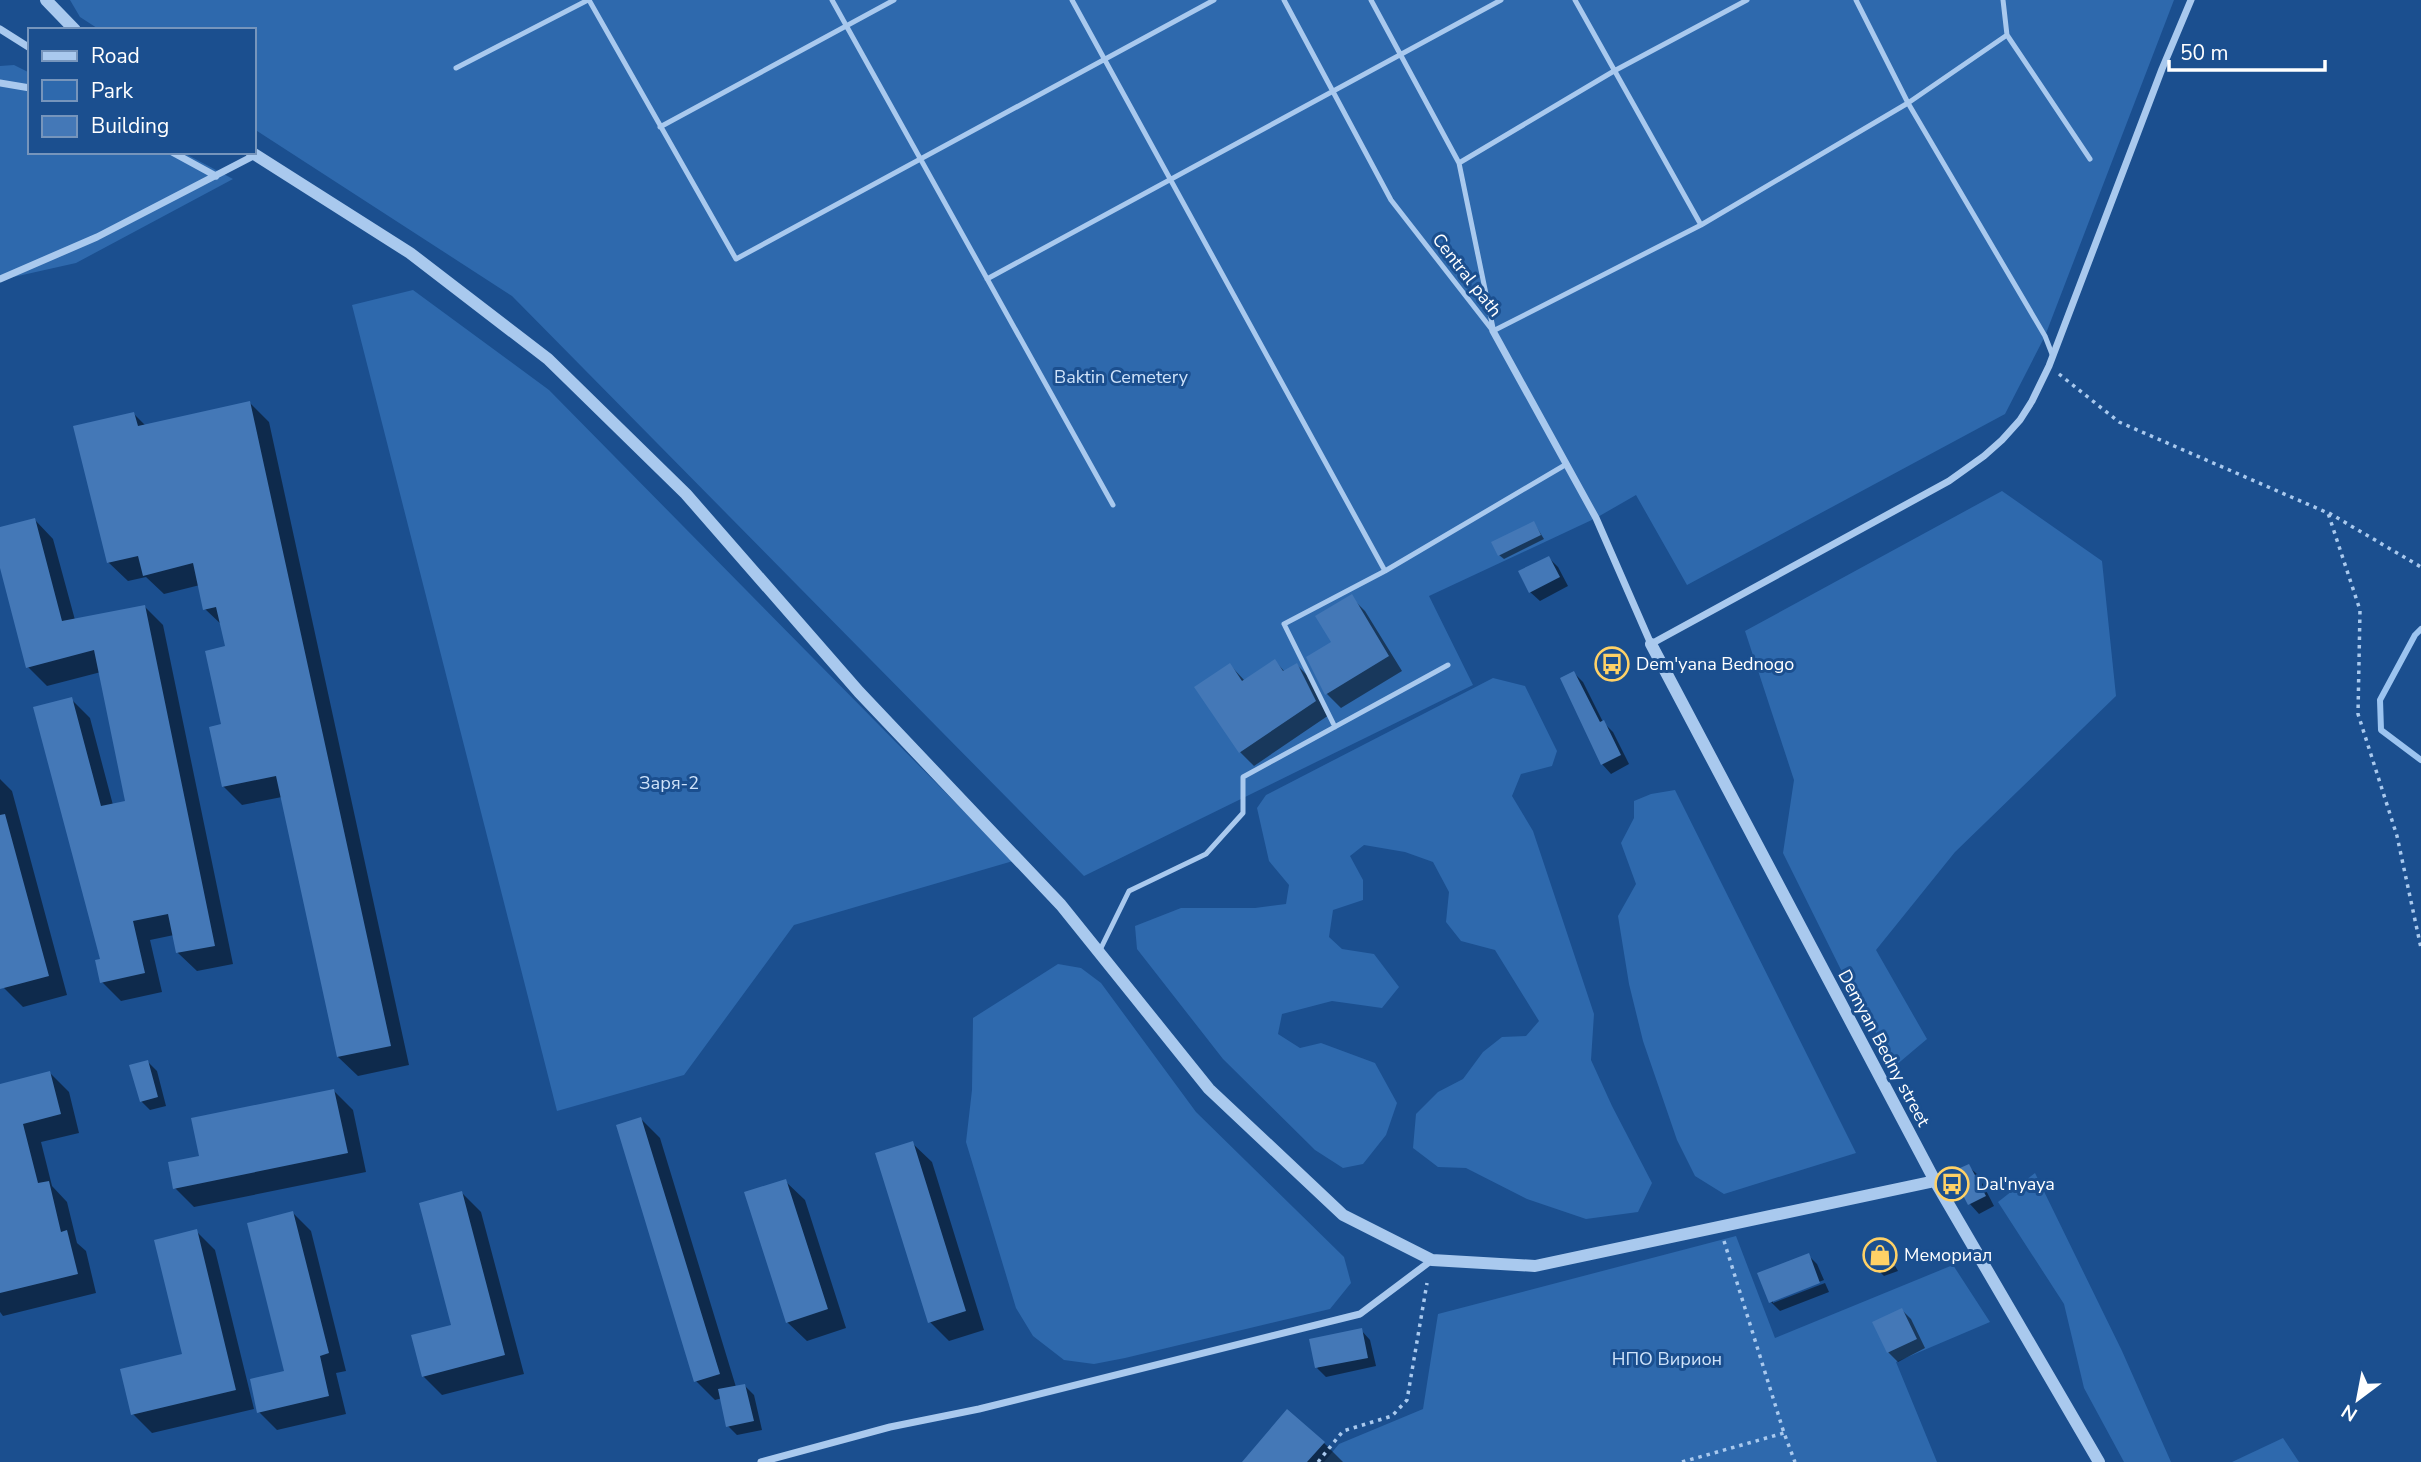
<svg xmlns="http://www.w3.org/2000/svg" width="2421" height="1462" font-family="'Nunito Sans',sans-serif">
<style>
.green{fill:#2e69ad}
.shadow{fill:#0007}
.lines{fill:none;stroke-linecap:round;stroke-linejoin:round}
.stream{stroke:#9cc4f0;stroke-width:6}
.building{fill:#4478b7}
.path{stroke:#a9c9ee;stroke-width:3.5;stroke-dasharray:3.5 5;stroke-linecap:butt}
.service{stroke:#a9c9ee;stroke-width:5}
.minor{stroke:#a9c9ee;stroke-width:7}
.tertiary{stroke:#a9c9ee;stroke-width:12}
.labels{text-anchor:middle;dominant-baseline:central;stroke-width:6;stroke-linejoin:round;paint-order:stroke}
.street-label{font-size:18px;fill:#fff;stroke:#1b4f8f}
.park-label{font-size:18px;fill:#cfe3fa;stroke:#1b4f8f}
.poi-label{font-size:18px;fill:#fff;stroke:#1b4f8f;text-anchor:start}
</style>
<rect width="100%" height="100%" fill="#1b4f8f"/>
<path class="green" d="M 70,0 L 2174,0 L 2045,336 L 2005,414 L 1687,585 L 1636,495 L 1596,518 L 1429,596 L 1473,685 L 1084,876 L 512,296 L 254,129 L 254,30 L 100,30 L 80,17 Z
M 14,65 L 30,73 L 30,152 L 182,152 L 233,179 L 76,263 L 0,280 L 0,66 Z
M 413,290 L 549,390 L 1013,861 L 794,925 L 684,1075 L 557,1111 L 352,305 Z
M 2002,491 L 2102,561 L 2116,696 L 1955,852 L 1876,950 L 1927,1039 L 1895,1066 L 1848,984 L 1783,853 L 1794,780 L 1745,631 Z
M 1493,678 L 1525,686 L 1557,751 L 1552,766 L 1521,774 L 1512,796 L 1533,831 L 1594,1014 L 1591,1060 L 1612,1106 L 1652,1183 L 1638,1212 L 1586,1219 L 1527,1199 L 1466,1168 L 1438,1167 L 1413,1148 L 1416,1114 L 1438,1092 L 1463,1079 L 1483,1052 L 1502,1037 L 1526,1036 L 1539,1021 L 1495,950 L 1461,941 L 1446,922 L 1449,892 L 1433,862 L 1405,852 L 1364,845 L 1350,856 L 1363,880 L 1363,900 L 1333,910 L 1329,937 L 1342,949 L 1374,954 L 1399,987 L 1382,1008 L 1332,1001 L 1282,1014 L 1278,1034 L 1300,1048 L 1321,1043 L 1375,1063 L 1397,1103 L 1386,1135 L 1363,1164 L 1343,1168 L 1315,1150 L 1223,1059 L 1137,949 L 1135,926 L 1181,908 L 1255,908 L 1286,904 L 1289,885 L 1269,861 L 1257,808 L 1266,795 Z
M 1675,790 L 1856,1153 L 1724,1194 L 1695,1176 L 1677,1140 L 1643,1041 L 1629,984 L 1618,916 L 1636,884 L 1621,843 L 1634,818 L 1634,801 L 1651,794 Z
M 1058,964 L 1081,968 L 1101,983 L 1196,1112 L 1344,1257 L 1351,1283 L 1330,1309 L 1125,1358 L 1094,1364 L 1064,1360 L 1033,1336 L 1016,1308 L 966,1142 L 972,1090 L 973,1018 Z
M 2035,1173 L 2122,1351 L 2171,1462 L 2124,1462 L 2084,1388 L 2064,1304 L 1998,1202 Z
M 1736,1236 L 1775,1338 L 1953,1265 L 1990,1322 L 1896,1362 L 1937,1462 L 1324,1462 L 1339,1444 L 1423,1409 L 1438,1314 Z
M 2283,1438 L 2299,1462 L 2232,1462 Z"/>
<path class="shadow" d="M 250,403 L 269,422 L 409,1065 L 358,1076 L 338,1057 L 282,797 L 242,805 L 223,786 L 227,647 L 223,626 L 205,609 L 200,585 L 164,594 L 146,577 L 128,581 L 108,562 L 134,414 L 146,426 Z
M 35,520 L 53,539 L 75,620 L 144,606 L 163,625 L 233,964 L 197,971 L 178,953 L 174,935 L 150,940 L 162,992 L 121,1001 L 102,982 L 102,960 L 71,699 L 90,718 L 113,805 L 127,802 L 101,672 L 47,686 L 28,667 L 0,561 L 0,529 Z
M 1534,523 L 1544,539 L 1504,559 L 1499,555 Z
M 1549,558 L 1558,567 L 1568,586 L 1540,601 L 1530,592 Z
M 1351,597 L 1365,611 L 1402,671 L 1341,708 L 1327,694 L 1309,658 L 1334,643 Z
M 1275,661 L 1285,672 L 1297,665 L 1311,679 L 1329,715 L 1254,766 L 1240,752 L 1230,665 L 1245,681 Z
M 1574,673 L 1583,682 L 1603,722 L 1613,732 L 1629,764 L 1611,774 L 1602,764 Z
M 0,779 L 12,791 L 67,995 L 23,1007 L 4,988 L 0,975 Z
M 148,1062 L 157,1071 L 166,1106 L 150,1110 L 141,1101 Z
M 50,1073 L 69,1092 L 79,1133 L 41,1142 L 52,1186 L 67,1202 L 77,1243 L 86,1251 L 96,1293 L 3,1316 L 0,1312 L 0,1086 Z
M 334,1091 L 353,1110 L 366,1172 L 194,1207 L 175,1188 L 201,1157 Z
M 641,1119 L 660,1138 L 736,1387 L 745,1386 L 754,1395 L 762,1430 L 737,1435 L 728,1426 L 722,1398 L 715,1400 L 696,1381 Z
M 912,1143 L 932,1162 L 984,1330 L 949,1341 L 930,1322 Z
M 1968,1166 L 1978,1175 L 1994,1206 L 1979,1214 L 1970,1204 L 1954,1173 Z
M 785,1181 L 805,1200 L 846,1328 L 807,1341 L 787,1322 Z
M 462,1193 L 481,1212 L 524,1374 L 442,1395 L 423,1376 L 453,1326 Z
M 293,1213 L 311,1231 L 346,1371 L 336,1373 L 346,1414 L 277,1430 L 259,1412 L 286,1373 Z
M 196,1231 L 215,1250 L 254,1409 L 152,1433 L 133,1414 L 184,1355 Z
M 1885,1248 L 1898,1271 L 1884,1276 L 1880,1272 Z
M 1808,1255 L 1817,1264 L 1824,1280 L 1773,1299 L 1773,1303 L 1825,1283 L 1829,1292 L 1780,1311 L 1771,1302 Z
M 1902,1310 L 1911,1319 L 1925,1348 L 1898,1362 L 1888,1352 Z
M 1361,1330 L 1370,1340 L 1376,1366 L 1326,1377 L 1317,1368 Z
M 1324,1443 L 1343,1462 L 1244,1462 Z"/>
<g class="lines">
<path class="stream" d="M 2421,629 L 2415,635 L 2380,700 L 2381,730 L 2421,760"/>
</g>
<path class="building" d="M 250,401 L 391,1046 L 337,1057 L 276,776 L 222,787 L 209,727 L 221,724 L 205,651 L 225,646 L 216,607 L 203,610 L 193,563 L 143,576 L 138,556 L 107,563 L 73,426 L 134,412 L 138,426 Z
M 35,518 L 62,621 L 145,605 L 215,946 L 176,953 L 168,914 L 133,921 L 145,973 L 100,983 L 95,960 L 100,959 L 33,707 L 72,697 L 101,806 L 125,801 L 94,650 L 26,668 L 0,568 L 0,527 Z
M 1534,521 L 1541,535 L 1498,556 L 1491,542 Z
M 1549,556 L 1560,577 L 1529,593 L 1518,571 Z
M 1352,594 L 1389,656 L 1325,695 L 1306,657 L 1331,642 L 1315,616 Z
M 1275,659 L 1283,671 L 1297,663 L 1316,701 L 1239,753 L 1194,687 L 1230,663 L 1242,681 Z
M 1574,671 L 1600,722 L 1604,720 L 1621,755 L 1601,765 L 1560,678 Z
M 5,814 L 49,976 L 0,989 L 0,815 Z
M 148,1060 L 158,1097 L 140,1102 L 129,1065 Z
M 50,1071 L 61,1114 L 23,1124 L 38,1183 L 49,1181 L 61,1232 L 67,1230 L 78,1274 L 0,1293 L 0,1084 Z
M 334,1089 L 348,1153 L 173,1189 L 168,1162 L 199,1156 L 191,1118 Z
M 641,1117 L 720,1374 L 694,1382 L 616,1125 Z
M 913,1141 L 966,1311 L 928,1323 L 875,1153 Z
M 1969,1164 L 1986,1196 L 1968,1205 L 1951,1172 Z
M 786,1179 L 828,1309 L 786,1323 L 744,1192 Z
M 462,1191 L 505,1355 L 422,1377 L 411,1335 L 451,1325 L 419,1203 Z
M 293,1211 L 329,1353 L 320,1356 L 329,1396 L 257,1413 L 250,1379 L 284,1371 L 247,1223 Z
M 197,1229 L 236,1390 L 131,1415 L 120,1369 L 182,1354 L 154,1240 Z
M 1886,1246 L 1895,1266 L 1879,1273 L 1869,1254 Z
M 1809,1253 L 1820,1283 L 1769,1303 L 1757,1273 Z
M 1902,1308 L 1917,1339 L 1887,1353 L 1872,1322 Z
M 1362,1328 L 1368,1358 L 1315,1368 L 1309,1339 Z
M 745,1384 L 754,1421 L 726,1427 L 718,1389 Z
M 1287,1409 L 1325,1442 L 1307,1462 L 1242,1462 Z"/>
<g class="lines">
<path class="path" d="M 2059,374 L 2119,422 L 2328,513 L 2360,610 L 2358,714 L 2397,836 L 2421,948
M 2329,513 L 2421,567
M 1724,1241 L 1784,1433 L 1795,1462
M 1318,1462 L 1343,1431 L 1392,1416 L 1407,1400 L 1427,1283
M 1682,1462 L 1784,1433"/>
<path class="service" d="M 589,0 L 736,259 L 1214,0
M 832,0 L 1113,505
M 1072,0 L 1385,571
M 1284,0 L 1391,200 L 1493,331
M 1371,0 L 1459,163 L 1493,328
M 1575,0 L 1701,225
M 1856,0 L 1908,103 L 2045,336 L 2052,354
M 2003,0 L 2007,35 L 2090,159
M 456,68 L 588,0
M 660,127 L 894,0
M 1459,163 L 1614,71 L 1747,0
M 987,279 L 1501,0
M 1493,331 L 1701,225 L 1908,103 L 2007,35
M 1335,727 L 1284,624 L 1385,571 L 1565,465
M 1100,950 L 1129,891 L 1206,854 L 1243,813 L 1243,777 L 1448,665"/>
<path class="minor" d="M 0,29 L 30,48
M 0,83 L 30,88
M 172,152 L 216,176
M 0,279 L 97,237 L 255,155
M 1493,331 L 1596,518 L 1651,644 L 1949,481 L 1984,456 L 2002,440 L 2020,420 L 2032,401 L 2049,366 L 2162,69 L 2191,0
M 761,1462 L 890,1427 L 979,1409 L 1360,1314 L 1432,1260"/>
<path class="tertiary" d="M 46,0 L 75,30
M 251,152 L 410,253 L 548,359 L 686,494 L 859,692 L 1061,905 L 1209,1089 L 1343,1215 L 1432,1260 L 1535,1266 L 1935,1181
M 1651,644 L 1935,1181 L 2099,1462"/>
</g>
<defs>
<symbol id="bus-ring" viewBox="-11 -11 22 22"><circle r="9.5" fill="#1b4f8f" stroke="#ffd166" stroke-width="1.5"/><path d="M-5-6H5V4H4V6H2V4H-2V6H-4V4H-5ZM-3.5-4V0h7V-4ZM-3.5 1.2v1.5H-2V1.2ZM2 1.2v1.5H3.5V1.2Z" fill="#ffd166"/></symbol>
<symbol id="shop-ring" viewBox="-11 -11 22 22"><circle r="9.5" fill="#1b4f8f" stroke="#ffd166" stroke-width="1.5"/><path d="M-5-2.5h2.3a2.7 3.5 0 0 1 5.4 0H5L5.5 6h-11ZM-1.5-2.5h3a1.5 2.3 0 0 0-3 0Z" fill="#ffd166"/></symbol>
</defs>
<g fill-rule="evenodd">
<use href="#bus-ring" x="1593" y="645" width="38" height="38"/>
<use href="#bus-ring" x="1933" y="1165" width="38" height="38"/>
<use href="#shop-ring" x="1861" y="1236" width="38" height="38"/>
</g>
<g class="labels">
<g class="street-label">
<text transform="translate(1467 275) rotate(52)">Central path</text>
<text transform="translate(1884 1048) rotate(62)">Demyan Bedny street</text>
</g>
<g class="park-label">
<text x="1121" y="377">Baktin Cemetery</text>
<text x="669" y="783">Заря-2</text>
<text x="1667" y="1359">НПО Вирион</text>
</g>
<g class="poi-label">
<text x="1636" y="664">Dem'yana Bednogo</text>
<text x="1976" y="1184">Dal'nyaya</text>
<text x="1904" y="1255">Мемориал</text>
</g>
</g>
<rect x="28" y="28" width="228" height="126" fill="#1b4f8f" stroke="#7695bc" stroke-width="2"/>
<rect x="42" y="51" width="35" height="10" fill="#a9c9ee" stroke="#7695bc" stroke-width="2"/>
<text x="91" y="63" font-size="21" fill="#ffffff">Road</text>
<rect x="42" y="80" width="35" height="21" fill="#2e69ad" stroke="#7695bc" stroke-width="2"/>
<text x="91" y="98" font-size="21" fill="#ffffff">Park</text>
<rect x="42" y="116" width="35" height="21" fill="#4478b7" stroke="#7695bc" stroke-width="2"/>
<text x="91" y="133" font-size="21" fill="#ffffff">Building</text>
<g transform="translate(2358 1399) rotate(212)" stroke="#1b4f8f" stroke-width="5" paint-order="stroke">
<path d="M0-5L12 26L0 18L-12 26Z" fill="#ffffff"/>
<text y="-10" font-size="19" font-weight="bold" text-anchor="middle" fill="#ffffff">N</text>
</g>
<path d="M2169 60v10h156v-10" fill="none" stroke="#ffffff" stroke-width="3.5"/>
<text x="2180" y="60" font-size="21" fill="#ffffff" stroke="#1b4f8f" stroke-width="5" paint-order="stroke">50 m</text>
</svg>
